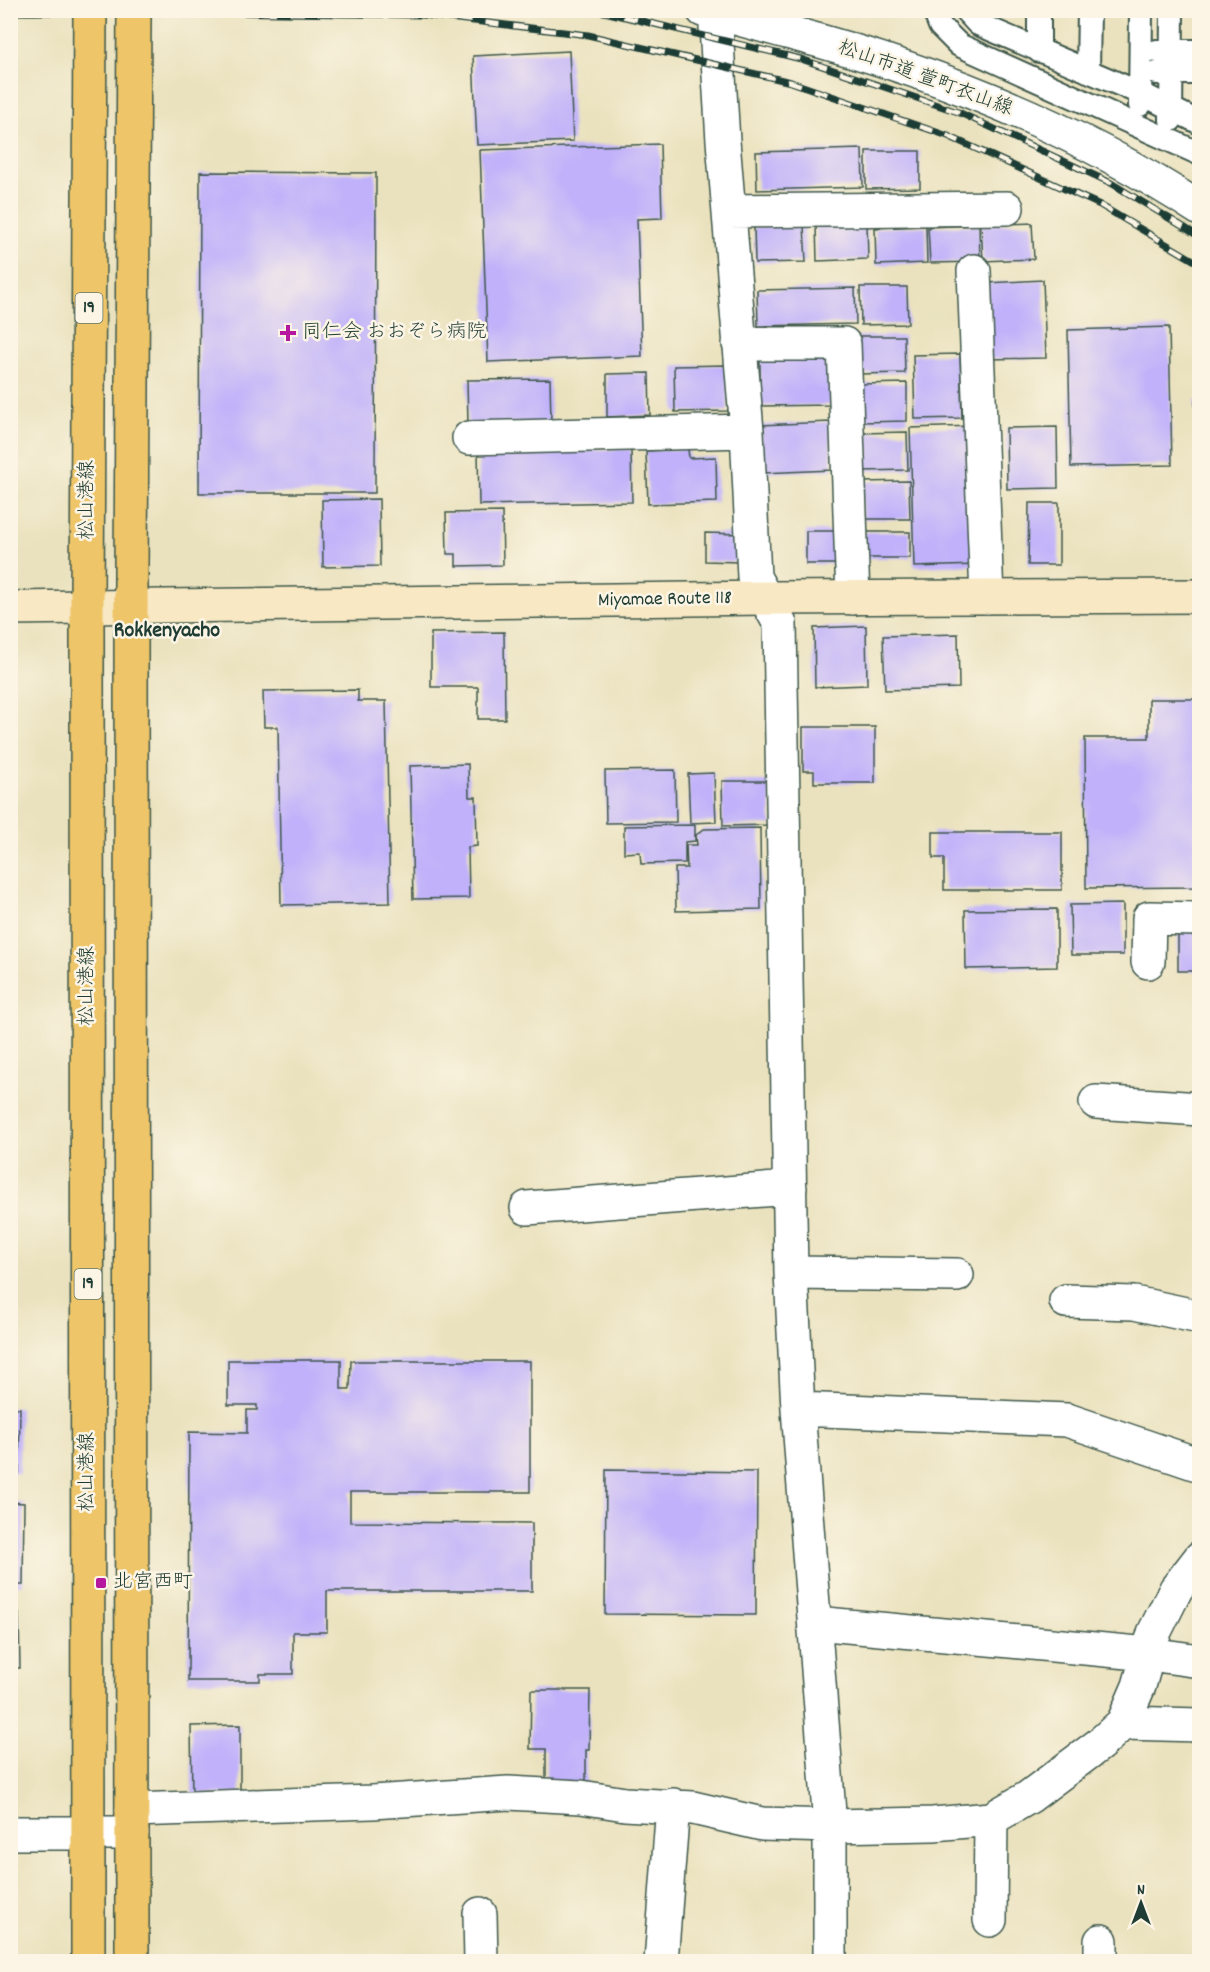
<svg xmlns="http://www.w3.org/2000/svg" width="1210" height="1972" font-family="Dekko,'Klee One',sans-serif">
<style>
.building{fill:#c0b1fa}
.lines{fill:none;stroke-linecap:round;stroke-linejoin:round}
.lane-casing{stroke:#3d5649;stroke-width:26}
.street-casing{stroke:#3d5649;stroke-width:36}
.secondary-casing{stroke:#3d5649;stroke-width:36}
.primary-casing{stroke:#3d5649;stroke-width:36}
.lane{stroke:#fff;stroke-width:22}
.street{stroke:#fff;stroke-width:33}
.secondary{stroke:#f8e8c3;stroke-width:33}
.primary{stroke:#eec569;stroke-width:33}
.rail-casing{stroke:#1f3d34;stroke-width:7}
.rail{stroke:#fcf5e5;stroke-width:4.5;stroke-dasharray:14;stroke-linecap:butt}
.poi-dot{fill:#b5179e;stroke:#fcf5e5;stroke-width:2}
.labels{text-anchor:middle;dominant-baseline:central;stroke-width:5;stroke-linejoin:round;paint-order:stroke}
.shield{fill:#fcf5e5;stroke:#617469;stroke-width:1.5}
.shield-label{font-size:18px;font-weight:bold;fill:#1f3d34}
.street-label{font-size:20px;fill:#1f3d34;stroke:#fcf5e5}
.poi-label{font-size:20px;fill:#1f3d34;stroke:#fcf5e5;text-anchor:start}
.quarter-label{font-size:22px;font-weight:bold;fill:#1f3d34;stroke:#fcf5e5}
</style>
<rect width="100%" height="100%" fill="#fcf5e5"/>
<filter id="ink" filterUnits="userSpaceOnUse"><feTurbulence type="fractalNoise" baseFrequency=".0167" numOctaves="2"/><feDisplacementMap in="SourceGraphic" scale="12" xChannelSelector="R" yChannelSelector="G"/><feConvolveMatrix kernelMatrix="1 2 1 2 8 2 1 2 1" color-interpolation-filters="sRGB"/></filter>
<filter id="wash" filterUnits="userSpaceOnUse"><feTurbulence type="fractalNoise" baseFrequency=".008" numOctaves="4" result="noise"/><feDisplacementMap in="SourceGraphic" scale="24" xChannelSelector="R" yChannelSelector="G"/><feGaussianBlur stdDeviation="1.35" result="paint"/><feColorMatrix in="noise" values="0 0 0 0 0 0 0 0 0 0 0 0 0 0 0 0 0 1.4 0 .05"/><feComposite in="paint" operator="in"/></filter>
<g filter="url(#wash)">
<rect width="100%" height="100%" fill="#eae2be"/>
<g id="blocks">
<path class="building" d="M 569,51 L 573,141 L 477,145 L 473,56 Z
M 660,144 L 662,218 L 637,219 L 642,356 L 488,362 L 480,150 Z
M 862,149 L 863,187 L 757,190 L 756,152 Z
M 866,151 L 920,151 L 920,188 L 866,189 Z
M 200,172 L 376,173 L 375,493 L 199,493 Z
M 867,223 L 868,259 L 817,261 L 816,225 Z
M 1032,223 L 1034,259 L 983,261 L 981,225 Z
M 979,225 L 980,262 L 930,263 L 928,227 Z
M 804,226 L 806,262 L 755,263 L 754,227 Z
M 926,226 L 927,263 L 876,265 L 875,228 Z
M 1043,280 L 1046,358 L 989,359 L 987,283 Z
M 860,287 L 907,287 L 908,324 L 861,325 Z
M 855,288 L 856,324 L 758,326 L 757,290 Z
M 1169,327 L 1172,465 L 1071,467 L 1068,330 Z
M 857,336 L 904,336 L 905,373 L 858,374 Z
M 960,354 L 962,418 L 915,419 L 913,355 Z
M 832,355 L 832,405 L 760,406 L 760,356 Z
M 727,365 L 728,411 L 675,412 L 674,366 Z
M 649,373 L 650,415 L 607,417 L 607,374 Z
M 550,379 L 551,423 L 468,425 L 467,380 Z
M 907,383 L 907,421 L 860,422 L 860,384 Z
M 1195,401 L 1200,401 L 1200,447 L 1198,447 Z
M 830,422 L 832,470 L 762,473 L 760,425 Z
M 974,426 L 978,565 L 914,567 L 910,428 Z
M 1057,427 L 1058,488 L 1007,489 L 1006,428 Z
M 907,432 L 908,470 L 861,471 L 860,433 Z
M 631,449 L 632,502 L 479,505 L 478,452 Z
M 688,449 L 689,458 L 716,457 L 717,502 L 648,504 L 646,451 Z
M 909,481 L 910,519 L 863,519 L 862,482 Z
M 379,499 L 380,566 L 323,567 L 322,500 Z
M 1029,503 L 1059,503 L 1059,565 L 1028,565 Z
M 502,512 L 503,565 L 456,566 L 456,554 L 447,554 L 446,513 Z
M 806,531 L 837,531 L 837,564 L 806,564 Z
M 864,532 L 910,532 L 910,558 L 864,558 Z
M 705,533 L 740,534 L 739,562 L 705,561 Z
M 866,626 L 867,685 L 815,687 L 814,628 Z
M 504,632 L 505,719 L 478,719 L 478,687 L 431,687 L 431,633 Z
M 958,634 L 959,688 L 885,690 L 883,636 Z
M 358,690 L 358,701 L 386,701 L 390,903 L 281,905 L 278,727 L 264,727 L 263,691 Z
M 1149,699 L 1200,699 L 1200,887 L 1086,888 L 1085,738 L 1149,738 Z
M 803,727 L 875,727 L 875,783 L 814,783 L 814,771 L 803,771 Z
M 468,764 L 469,797 L 476,797 L 477,846 L 468,847 L 469,898 L 413,899 L 410,766 Z
M 675,770 L 676,822 L 606,823 L 605,771 Z
M 714,773 L 716,822 L 690,823 L 688,774 Z
M 722,781 L 770,781 L 771,825 L 723,826 Z
M 695,825 L 695,841 L 685,842 L 685,863 L 641,864 L 640,852 L 624,853 L 624,826 Z
M 760,828 L 761,909 L 676,911 L 675,868 L 687,868 L 686,845 L 697,845 L 696,835 L 704,829 Z
M 933,832 L 1062,832 L 1062,890 L 944,890 L 944,858 L 933,858 Z
M 1123,904 L 1123,955 L 1071,955 L 1070,905 Z
M 1057,909 L 1057,967 L 966,969 L 965,910 Z
M 1178,928 L 1200,928 L 1200,971 L 1178,971 Z
M 228,1360 L 341,1360 L 341,1389 L 350,1389 L 351,1361 L 530,1361 L 530,1492 L 350,1492 L 350,1522 L 532,1523 L 532,1591 L 327,1591 L 327,1632 L 293,1632 L 293,1674 L 260,1674 L 260,1681 L 188,1681 L 189,1432 L 247,1433 L 247,1410 L 257,1410 L 257,1405 L 228,1405 Z
M 10,1408 L 20,1408 L 19,1473 L 10,1473 Z
M 606,1470 L 757,1472 L 756,1615 L 605,1614 Z
M 10,1502 L 24,1503 L 23,1585 L 10,1585 Z
M 10,1613 L 19,1613 L 20,1668 L 10,1668 Z
M 531,1690 L 590,1690 L 589,1750 L 586,1750 L 586,1790 L 546,1782 L 546,1749 L 530,1749 Z
M 240,1725 L 240,1794 L 192,1794 L 191,1726 Z"/>
</g>
</g>
<g filter="url(#ink)">
<use href="#blocks" fill-opacity="0" stroke="#3d5649" stroke-width="1.5"/>
<g class="lines">
<defs>
<path id="lane" d="M 934,10 L 940,26 L 959,45 L 1200,154
M 965,10 L 978,24 L 1140,93 L 1200,123
M 1039,51 L 1039,10
M 1157,51 L 1200,51
M 1088,71 L 1089,10
M 1157,73 L 1200,73
M 1140,105 L 1141,10
M 1171,120 L 1172,10"/>
<path id="street" d="M 703,10 C 732,16 759,25 787,32 C 932,70 1074,127 1200,209
M 715,10 L 723,141 L 747,431 L 754,577 L 780,624 L 791,1273 L 798,1409 L 830,1826 L 830,1962
M 729,211 L 1007,208
M 974,271 L 987,597
M 739,344 L 844,344 L 853,598
M 469,438 L 747,431
M 1148,962 L 1149,918 L 1200,919
M 1096,1102 L 1200,1109
M 527,1208 L 790,1188
M 791,1273 L 957,1275
M 1066,1301 L 1134,1303 L 1200,1317
M 798,1409 L 1067,1420 L 1200,1465
M 815,1623 L 1149,1654 L 1200,1661
M 1123,1723 L 1200,1725
M 132,1810 L 372,1802 L 508,1793 L 581,1797 L 625,1804 L 693,1808 L 762,1824 L 830,1826 L 933,1824 L 991,1819 L 1029,1797 L 1100,1744 L 1123,1723 L 1139,1686 L 1154,1633 L 1176,1589 L 1200,1558
M 10,1833 L 132,1833
M 480,1914 L 481,1962
M 990,1920 L 991,1819
M 1101,1941 L 1101,1962
M 661,1962 L 673,1805"/>
<path id="secondary" d="M 10,608 L 766,598 L 1200,596"/>
<path id="primary" d="M 88,1962 L 87,606 L 90,10
M 132,1962 L 131,578 L 134,10"/>
</defs>
<use href="#lane" class="lane-casing"/>
<use href="#street" class="street-casing"/>
<use href="#secondary" class="secondary-casing"/>
<use href="#primary" class="primary-casing"/>
<use href="#lane" class="lane"/>
<use href="#street" class="street"/>
<use href="#secondary" class="secondary"/>
<use href="#primary" class="primary"/>
<defs>
<path id="rail" d="M 596,10 L 801,59 L 958,112 L 1111,183 L 1200,237
M 10,12 L 210,12 L 424,15 L 588,35 L 791,82 L 948,136 L 1100,205 L 1200,264"/>
</defs>
<use href="#rail" class="rail-casing"/>
<use href="#rail" class="rail"/>
</g>
</g>
<g class="poi-dot">
<path d="M285 324h6v6h6v6h-6v6h-6v-6h-6v-6h6z"/>
<rect x="95" y="1577" width="12" height="12" rx="3"/>
</g>
<g class="labels">
<g class="shield">
<rect x="75.5" y="293" width="27" height="30" rx="4.5"/>
<rect x="74.5" y="1269" width="27" height="30" rx="4.5"/>
</g>
<g class="shield-label">
<text x="89" y="308">19</text>
<text x="88" y="1284">19</text>
</g>
<g class="street-label">
<text transform="translate(925 79) rotate(20)">松山市道 萱町衣山線</text>
<text transform="translate(88 500) rotate(-90)">松山港線</text>
<text transform="translate(665 600) rotate(-1)">Miyamae Route 118</text>
<text transform="translate(88 986) rotate(-90)">松山港線</text>
<text transform="translate(88 1472) rotate(-90)">松山港線</text>
</g>
<g class="poi-label">
<text x="302" y="333">同仁会 おおぞら病院</text>
<text x="113" y="1583">北宮西町</text>
</g>
<g class="quarter-label">
<text x="167" y="631">Rokkenyacho</text>
</g>
</g>
<rect width="1210" height="1972" fill="none" stroke="#fcf5e5" stroke-width="36"/>
<g transform="translate(1141 1903)" stroke="#fcf5e5" stroke-width="4.5" paint-order="stroke">
<path d="M0-4.5L10 22L0 15L-10 22Z" fill="#1f3d34"/>
<text y="-9" font-size="16" font-weight="bold" text-anchor="middle" fill="#1f3d34">N</text>
</g>
</svg>
